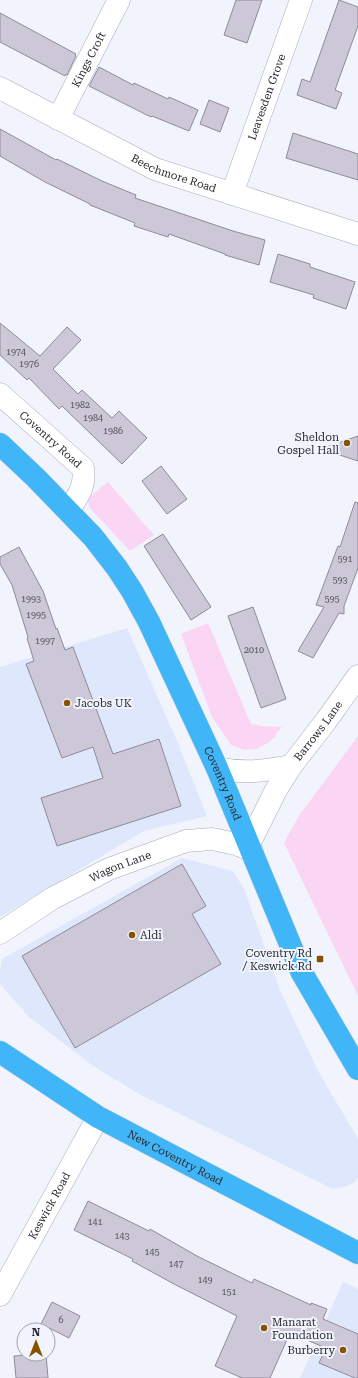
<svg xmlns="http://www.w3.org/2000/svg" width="358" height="1378" font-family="'Roboto Serif',serif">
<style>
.built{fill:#dfe7fd}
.green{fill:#fbd5f4}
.building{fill:#cdc8d7;stroke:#8f8a98}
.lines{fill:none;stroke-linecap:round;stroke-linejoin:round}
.street-casing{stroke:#a7acba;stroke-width:23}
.secondary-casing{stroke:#a7acba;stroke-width:23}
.highway-casing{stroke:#d0d0d2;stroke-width:23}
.street{stroke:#fff;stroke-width:22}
.secondary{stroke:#fff;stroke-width:22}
.highway{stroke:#40b5f7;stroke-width:22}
.poi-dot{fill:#875200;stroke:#f1f4fd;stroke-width:1.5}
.labels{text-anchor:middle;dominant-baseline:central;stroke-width:4;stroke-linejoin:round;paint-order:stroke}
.number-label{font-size:9px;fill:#52525a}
.street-label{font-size:11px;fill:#292b31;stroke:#f1f4fd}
.poi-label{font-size:11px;fill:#292b31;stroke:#f1f4fd;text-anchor:end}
</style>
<rect width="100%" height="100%" fill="#f1f4fd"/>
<path class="built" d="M 127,628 L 177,741 L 207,816 L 144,831 L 0,917 L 0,667 Z
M 182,858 L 233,871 L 244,889 L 280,990 L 318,1071 L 358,1139 L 358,1177 L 355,1182 L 347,1186 L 333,1189 L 139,1094 L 93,1066 L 29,1017 L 0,984 L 0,972 L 2,959 Z
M 343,1282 L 358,1289 L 358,1378 L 300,1378 Z"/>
<path class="green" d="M 108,482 L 154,535 L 130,551 L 90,508 L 87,499 Z
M 208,623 L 251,724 L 261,726 L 282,727 L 270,742 L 256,749 L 244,750 L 231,745 L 212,717 L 181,634 Z
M 358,736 L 358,996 L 284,843 L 298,817 Z"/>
<path class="building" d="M 236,0 L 262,0 L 247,43 L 224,35 Z
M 339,0 L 358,7 L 358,26 L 335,90 L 342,93 L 336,109 L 297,95 L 302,79 L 310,82 Z
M 0,13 L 76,54 L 75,55 L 76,56 L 67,75 L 66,74 L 65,76 L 0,42 Z
M 99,67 L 133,85 L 134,83 L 168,99 L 169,97 L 198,110 L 189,131 L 152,116 L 151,117 L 89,86 Z
M 209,100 L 229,108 L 220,132 L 200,124 Z
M 0,129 L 56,160 L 57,159 L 102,181 L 136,195 L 135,198 L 233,231 L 265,240 L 259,265 L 225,255 L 225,254 L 169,234 L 168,237 L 134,226 L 135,223 L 90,205 L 90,204 L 45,182 L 0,156 Z
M 293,133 L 358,154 L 358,180 L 286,158 Z
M 278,254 L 310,264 L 310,267 L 355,282 L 346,309 L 313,298 L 314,295 L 270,282 Z
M 0,323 L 40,356 L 67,327 L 81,340 L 53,369 L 78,394 L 82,390 L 112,418 L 119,411 L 147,438 L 122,464 L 62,406 L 59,409 L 29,378 L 27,380 L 0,355 Z
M 358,436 L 358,461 L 321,449 Z
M 161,466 L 187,499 L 167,514 L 142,481 Z
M 355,502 L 358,503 L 358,568 L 344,606 L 344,614 L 339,613 L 313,658 L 298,651 L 324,607 L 316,605 L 338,546 L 340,547 Z
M 163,534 L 211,607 L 191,620 L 144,546 Z
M 19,547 L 43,591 L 56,629 L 57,628 L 65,650 L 73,647 L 113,754 L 159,739 L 181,806 L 57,846 L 41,798 L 103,778 L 93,747 L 62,758 L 26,664 L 34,661 L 27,638 L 28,637 L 12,585 L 0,564 L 0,557 Z
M 253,607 L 286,699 L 261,708 L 228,616 Z
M 182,864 L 206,906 L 192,914 L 221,964 L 75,1048 L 22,956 Z
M 88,1201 L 149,1231 L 150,1229 L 197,1256 L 252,1283 L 254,1279 L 311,1305 L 311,1303 L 327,1309 L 323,1319 L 358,1334 L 358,1378 L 355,1378 L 319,1363 L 326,1348 L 290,1333 L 270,1378 L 242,1378 L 215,1366 L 237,1316 L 174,1284 L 132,1261 L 133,1259 L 74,1230 Z
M 52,1302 L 80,1316 L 69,1338 L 41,1324 Z
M 46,1354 L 48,1378 L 16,1378 L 14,1356 Z"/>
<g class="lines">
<defs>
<g id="street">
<path id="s1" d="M 0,88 L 155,169 L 358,234"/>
<path id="s2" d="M 58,119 L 119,0"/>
<path id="s3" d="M 232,194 L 301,0"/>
<path id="s4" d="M 0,394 L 83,468 C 86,487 78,496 68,511"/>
<path id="s5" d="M 0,1295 L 98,1117"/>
</g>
<g id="secondary">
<path d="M 217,768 C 245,774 263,771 291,766"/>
<path id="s6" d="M 249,844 L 276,790 L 291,766 L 326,721 L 358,676"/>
<path id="s7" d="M 0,933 L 53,898 L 109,869 L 186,841 L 212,839 L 236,844 L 252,851"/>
</g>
<g id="highway">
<path id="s8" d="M 0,444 L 36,478 L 93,537 L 117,568 L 132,591 L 149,622 L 217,768 L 302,973 L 358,1069"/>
<path id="s9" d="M 0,1052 L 98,1117 L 358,1253"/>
</g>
</defs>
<use href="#street" class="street-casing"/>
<use href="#secondary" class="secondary-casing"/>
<use href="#highway" class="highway-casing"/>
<use href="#street" class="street"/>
<use href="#secondary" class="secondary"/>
<use href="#highway" class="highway"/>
</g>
<g class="poi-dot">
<circle cx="347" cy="443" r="4"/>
<circle cx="67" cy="703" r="4"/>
<circle cx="132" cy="935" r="4"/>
<rect x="316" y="955" width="8" height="8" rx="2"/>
<circle cx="264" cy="1328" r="4"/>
<circle cx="343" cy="1350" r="4"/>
</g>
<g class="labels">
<g class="number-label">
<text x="16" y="352">1974</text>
<text x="29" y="364">1976</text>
<text x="80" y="405">1982</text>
<text x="93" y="418">1984</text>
<text x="113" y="431">1986</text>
<text x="345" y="559">591</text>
<text x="340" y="580">593</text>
<text x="31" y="599">1993</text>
<text x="332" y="599">595</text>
<text x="36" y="615">1995</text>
<text x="45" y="641">1997</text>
<text x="254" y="650">2010</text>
<text x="95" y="1222">141</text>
<text x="122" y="1236">143</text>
<text x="152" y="1252">145</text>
<text x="176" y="1264">147</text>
<text x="205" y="1280">149</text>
<text x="229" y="1292">151</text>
<text x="61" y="1320">6</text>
</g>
<g class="street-label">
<text stroke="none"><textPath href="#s2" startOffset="67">Kings Croft</textPath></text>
<text stroke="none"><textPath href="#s3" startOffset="103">Leavesden Grove</textPath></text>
<text stroke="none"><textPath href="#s1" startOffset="194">Beechmore Road</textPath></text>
<text stroke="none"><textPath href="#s4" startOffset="68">Coventry Road</textPath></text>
<text stroke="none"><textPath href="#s6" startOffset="133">Barrows Lane</textPath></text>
<text stroke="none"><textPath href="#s8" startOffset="411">Coventry Road</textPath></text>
<text stroke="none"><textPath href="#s7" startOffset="138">Wagon Lane</textPath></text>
<text stroke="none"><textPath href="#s9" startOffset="205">New Coventry Road</textPath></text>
<text stroke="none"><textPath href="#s5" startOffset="102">Keswick Road</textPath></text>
</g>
<g class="poi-label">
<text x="339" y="437">Sheldon<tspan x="339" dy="13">Gospel Hall</tspan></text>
<text x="75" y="703" text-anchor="start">Jacobs UK</text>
<text x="140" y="935" text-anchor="start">Aldi</text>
<text x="312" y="953">Coventry Rd<tspan x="312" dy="13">/ Keswick Rd</tspan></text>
<text x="272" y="1322" text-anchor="start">Manarat<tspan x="272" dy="13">Foundation</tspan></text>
<text x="335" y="1350">Burberry</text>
</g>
</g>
<g transform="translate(36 1342)"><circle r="19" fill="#f1f4fd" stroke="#a1a4ab"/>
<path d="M0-3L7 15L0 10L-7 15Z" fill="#875200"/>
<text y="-6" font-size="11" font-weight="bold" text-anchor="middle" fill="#292b31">N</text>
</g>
</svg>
